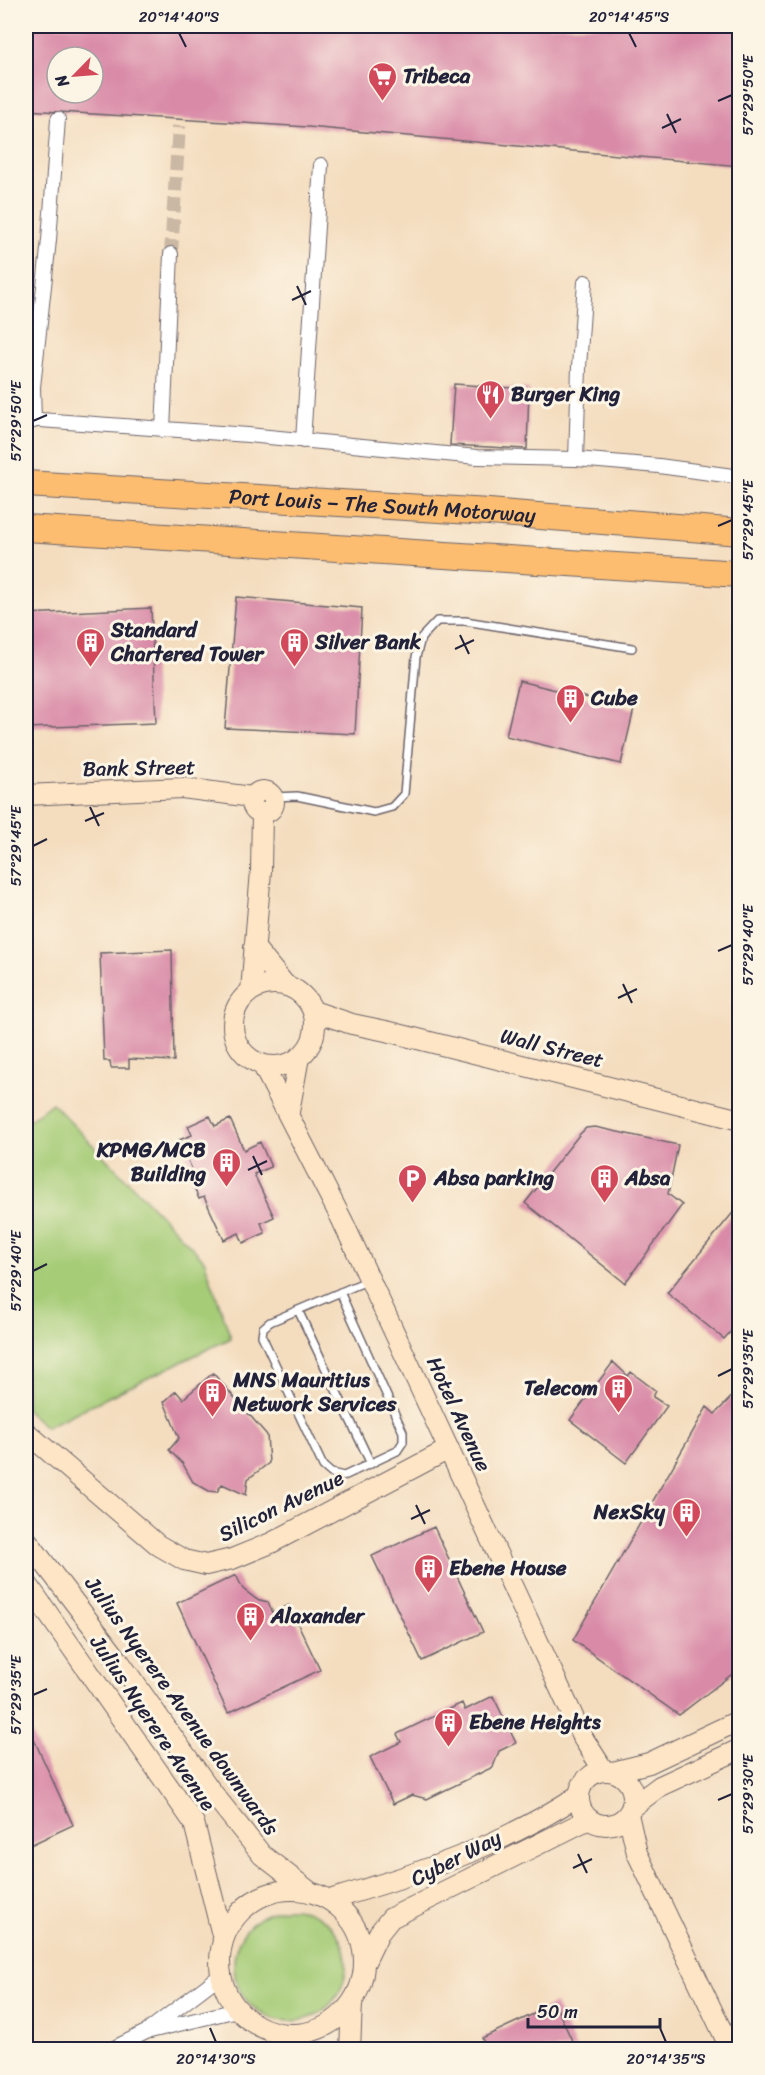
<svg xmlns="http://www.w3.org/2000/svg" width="765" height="2075" font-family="Sriracha,sans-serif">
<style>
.green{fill:#a6cc77;stroke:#647759;stroke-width:1.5}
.building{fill:#d98aa7;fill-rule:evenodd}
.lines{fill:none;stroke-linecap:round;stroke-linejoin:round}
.street-tunnel{stroke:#cab8a5;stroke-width:14;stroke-dasharray:14 7;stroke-linecap:butt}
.lane-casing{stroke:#6c6369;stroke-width:10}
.street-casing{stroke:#6c6369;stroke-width:16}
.secondary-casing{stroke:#6c6369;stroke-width:22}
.highway-casing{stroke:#6c6369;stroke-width:28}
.lane{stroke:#fff;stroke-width:7}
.street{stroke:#fff;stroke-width:14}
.secondary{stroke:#fee5c5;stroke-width:20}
.highway{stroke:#fcbd6f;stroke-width:26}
.ticks{fill:none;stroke:#22223b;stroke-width:2}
.labels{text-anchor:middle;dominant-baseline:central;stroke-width:6;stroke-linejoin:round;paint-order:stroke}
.poi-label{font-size:21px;font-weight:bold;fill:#22223b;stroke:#fcf5e5;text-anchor:start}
.street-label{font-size:21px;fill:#22223b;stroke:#fcf5e5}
.neatline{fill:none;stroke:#22223b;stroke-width:2}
.ticks-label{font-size:15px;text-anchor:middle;fill:#22223b}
</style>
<rect width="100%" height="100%" fill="#fcf5e5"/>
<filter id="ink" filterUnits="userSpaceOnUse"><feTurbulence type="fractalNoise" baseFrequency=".0167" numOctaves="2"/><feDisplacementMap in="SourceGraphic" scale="12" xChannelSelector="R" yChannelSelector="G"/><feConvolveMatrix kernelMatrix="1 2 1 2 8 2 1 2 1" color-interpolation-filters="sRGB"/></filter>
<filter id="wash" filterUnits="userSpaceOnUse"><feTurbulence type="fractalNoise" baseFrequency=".008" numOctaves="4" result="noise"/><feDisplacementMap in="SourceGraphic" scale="24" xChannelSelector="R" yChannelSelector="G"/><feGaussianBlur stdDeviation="1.35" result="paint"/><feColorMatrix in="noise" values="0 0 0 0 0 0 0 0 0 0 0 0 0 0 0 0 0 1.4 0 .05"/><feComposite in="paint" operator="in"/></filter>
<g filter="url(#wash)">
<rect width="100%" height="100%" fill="#f4ddbf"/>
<path class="green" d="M 52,1103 L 204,1260 L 231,1338 L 46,1427 L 26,1410 L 26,1123 Z
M234 1965a56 56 0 1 1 112 0a56 56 0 1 1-112 0Z"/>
<g id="blocks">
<path class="building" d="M 26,26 L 740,26 L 740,166 L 308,127 L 26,110 ZM 57,57 L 93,57 L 93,93 L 57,93 Z
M 454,384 L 529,389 L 527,449 L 450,445 Z
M 236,597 L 362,608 L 355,734 L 225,728 Z
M 151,608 L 156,723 L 26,728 L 26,614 Z
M 519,681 L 634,709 L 621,764 L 506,736 Z
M 172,950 L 174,1061 L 129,1059 L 129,1068 L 111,1068 L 110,1061 L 104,1061 L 100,953 Z
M 210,1116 L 215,1126 L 230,1119 L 244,1150 L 260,1142 L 271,1167 L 254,1174 L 274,1217 L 261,1223 L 265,1233 L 243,1243 L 239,1233 L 224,1240 L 204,1197 L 199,1199 L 190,1178 L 195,1176 L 179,1140 L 192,1135 L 188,1126 Z
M 595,1127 L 678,1145 L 668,1194 L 682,1205 L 625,1283 L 525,1203 L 579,1135 L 586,1128 Z
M 740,1204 L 740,1321 L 724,1339 L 667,1293 Z
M 613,1362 L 628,1376 L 631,1372 L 656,1391 L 653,1397 L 667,1406 L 626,1463 L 570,1420 Z
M 213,1373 L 267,1435 L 269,1463 L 248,1479 L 246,1495 L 222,1484 L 217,1492 L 209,1491 L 193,1482 L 183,1464 L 169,1450 L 179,1438 L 164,1402 L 176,1391 L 183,1399 Z
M 740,1388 L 740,1668 L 679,1715 L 573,1640 L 707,1407 L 715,1414 Z
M 434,1527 L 483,1632 L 422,1661 L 372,1556 Z
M 236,1575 L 243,1589 L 256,1599 L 268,1602 L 273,1613 L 289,1605 L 320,1670 L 228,1713 L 177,1603 Z
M 493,1696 L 516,1743 L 499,1751 L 493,1767 L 427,1799 L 412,1795 L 393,1804 L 370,1757 L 401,1742 L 397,1734 L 462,1703 L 465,1710 Z
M 26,1722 L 73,1825 L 26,1847 Z
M 555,2004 L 576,2049 L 487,2049 L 482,2038 Z"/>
</g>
</g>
<g filter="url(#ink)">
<use href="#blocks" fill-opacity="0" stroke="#6c6369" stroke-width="1.5"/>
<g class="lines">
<path class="street-tunnel" d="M 171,254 L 179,126"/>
<defs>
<path id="lane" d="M 273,797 L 297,796 L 374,812 L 392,807 L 404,794 L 416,657 L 421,638 L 437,621 L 465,621 L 632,648
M 340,1292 L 403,1432 L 403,1442 L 397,1451 L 344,1476 L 331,1473 L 323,1466 L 262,1336 L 263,1328 L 270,1322 L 369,1280
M 298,1310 L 371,1464"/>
<path id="street" d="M 26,419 L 248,435 L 477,457 L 576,459 L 659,466 L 740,477
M 34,421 L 33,387 L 49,240 L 58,119
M 163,430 L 171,254
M 303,441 L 321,165
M 576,459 L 579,367 L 585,282
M 150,2029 L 221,1975
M 110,2050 L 146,2032 L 237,2010"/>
<path id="secondary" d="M252 802a11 11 0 1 1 22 0a11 11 0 1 1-22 0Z
M 26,795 L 182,788 L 252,797
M 254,947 L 286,986
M233 1025a41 41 0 1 1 82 0a41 41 0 1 1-82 0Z
M 251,991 L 261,871 L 262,813
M 313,1011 L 352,1024 L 386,1031 L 740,1120
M 262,1064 L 342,1220 L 583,1738 L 604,1771
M 289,1112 L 299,1057
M 26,1432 L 158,1545 L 184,1560 L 206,1565 L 232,1559 L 271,1543 L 449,1449
M 26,1539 L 119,1661 L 211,1791 L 262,1855 L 310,1892
M 26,1582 L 194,1823 L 223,1939
M579 1798a27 27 0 1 1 54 0a27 27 0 1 1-54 0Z
M 613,1772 L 649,1763 L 740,1720
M 632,1807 L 660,1786 L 740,1749
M 628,1814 L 637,1853 L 731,2050
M220 1962a72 72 0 1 1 144 0a72 72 0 1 1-144 0Z
M 329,1900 C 416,1875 504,1845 579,1795
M 365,1962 L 379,1933 L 391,1918 L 589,1819
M 350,2050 L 352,2003"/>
<g id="highway">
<path id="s1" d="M 26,484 L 489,512 L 740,532"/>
<path d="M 26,528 L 740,574"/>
</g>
</defs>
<use href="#lane" class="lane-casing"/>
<use href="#street" class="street-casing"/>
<use href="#secondary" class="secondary-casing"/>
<use href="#highway" class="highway-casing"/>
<use href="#lane" class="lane"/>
<use href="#street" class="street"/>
<use href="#secondary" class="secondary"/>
<use href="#highway" class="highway"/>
</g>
</g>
<path class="ticks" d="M 179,33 L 186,47M 629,33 L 636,47M 718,101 L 732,95M 667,114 L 676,133M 662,128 L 681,119M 297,286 L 306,305M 292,300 L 311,291M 33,421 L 47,415M 718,526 L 732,520M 460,635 L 469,654M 455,649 L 474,640M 90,807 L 99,826M 85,821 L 104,813M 33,846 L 47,839M 718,951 L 732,945M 623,984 L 632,1003M 618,998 L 637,989M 253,1156 L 262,1175M 248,1170 L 267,1161M 33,1271 L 47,1264M 718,1376 L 732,1369M 416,1505 L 425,1524M 411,1519 L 430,1510M 33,1695 L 47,1689M 718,1800 L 732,1794M 578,1854 L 587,1873M 573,1868 L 592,1859M 210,2028 L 216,2042M 660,2028 L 666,2042"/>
<defs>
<symbol id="supermarket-pin" viewBox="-11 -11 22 30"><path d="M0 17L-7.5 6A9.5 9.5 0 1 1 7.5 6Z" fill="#d1495b" stroke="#fcf5e5"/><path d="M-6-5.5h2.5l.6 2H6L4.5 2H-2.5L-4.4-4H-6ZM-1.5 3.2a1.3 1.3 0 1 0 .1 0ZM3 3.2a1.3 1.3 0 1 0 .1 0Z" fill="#fff"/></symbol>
<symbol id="restaurant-pin" viewBox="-11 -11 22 30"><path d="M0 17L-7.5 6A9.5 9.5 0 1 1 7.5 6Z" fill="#d1495b" stroke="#fcf5e5"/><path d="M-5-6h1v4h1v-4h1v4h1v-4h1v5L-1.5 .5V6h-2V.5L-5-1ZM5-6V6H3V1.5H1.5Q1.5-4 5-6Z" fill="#fff"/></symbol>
<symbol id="building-pin" viewBox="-11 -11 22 30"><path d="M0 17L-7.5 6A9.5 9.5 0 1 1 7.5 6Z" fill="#d1495b" stroke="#fcf5e5"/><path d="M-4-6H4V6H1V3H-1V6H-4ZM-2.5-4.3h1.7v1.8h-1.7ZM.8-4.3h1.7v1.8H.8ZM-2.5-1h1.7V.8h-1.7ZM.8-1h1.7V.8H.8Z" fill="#fff"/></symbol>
<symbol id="parking-pin" viewBox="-11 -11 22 30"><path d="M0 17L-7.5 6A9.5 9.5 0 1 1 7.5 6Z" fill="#d1495b" stroke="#fcf5e5"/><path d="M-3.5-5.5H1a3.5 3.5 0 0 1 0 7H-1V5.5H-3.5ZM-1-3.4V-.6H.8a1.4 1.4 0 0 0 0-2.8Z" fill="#fff"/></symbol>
</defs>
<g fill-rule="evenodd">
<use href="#supermarket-pin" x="366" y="60" width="33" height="45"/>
<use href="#restaurant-pin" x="474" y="378" width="33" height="45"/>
<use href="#building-pin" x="74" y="626" width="33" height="45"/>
<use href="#building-pin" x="278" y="626" width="33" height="45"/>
<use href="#building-pin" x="554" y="682" width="33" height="45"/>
<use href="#building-pin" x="210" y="1146" width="33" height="45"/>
<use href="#parking-pin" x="396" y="1162" width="33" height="45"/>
<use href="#building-pin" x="588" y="1162" width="33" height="45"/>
<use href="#building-pin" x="602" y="1372" width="33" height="45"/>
<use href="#building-pin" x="196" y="1376" width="33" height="45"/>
<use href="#building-pin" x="670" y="1496" width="33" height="45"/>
<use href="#building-pin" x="412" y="1552" width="33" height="45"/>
<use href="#building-pin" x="234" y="1600" width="33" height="45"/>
<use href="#building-pin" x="432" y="1706" width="33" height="45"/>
</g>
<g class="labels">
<g class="poi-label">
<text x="403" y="76">Tribeca</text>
<text x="511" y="394">Burger King</text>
<text x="111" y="630">Standard<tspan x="111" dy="24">Chartered Tower</tspan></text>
<text x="315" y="642">Silver Bank</text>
<text x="591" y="698">Cube</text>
<text x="206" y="1150" text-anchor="end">KPMG/MCB<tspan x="206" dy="24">Building</tspan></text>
<text x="434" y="1178">Absa parking</text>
<text x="625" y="1178">Absa</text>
<text x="233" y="1380">MNS Mauritius<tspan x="233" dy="24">Network Services</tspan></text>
<text x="598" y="1388" text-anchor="end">Telecom</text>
<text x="665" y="1512" text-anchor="end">NexSky</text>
<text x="449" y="1568">Ebene House</text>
<text x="271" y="1616">Alaxander</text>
<text x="469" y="1722">Ebene Heights</text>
</g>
<g class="street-label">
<text stroke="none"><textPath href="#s1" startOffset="357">Port Louis – The South Motorway</textPath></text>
<text transform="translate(139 768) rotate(-1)">Bank Street</text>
<text transform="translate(552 1048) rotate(14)">Wall Street</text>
<text transform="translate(459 1414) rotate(65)">Hotel Avenue</text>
<text transform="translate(281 1506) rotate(-26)">Silicon Avenue</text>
<text transform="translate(182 1706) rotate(54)">Julius Nyerere Avenue downwards</text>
<text transform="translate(153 1723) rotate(56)">Julius Nyerere Avenue</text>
<text transform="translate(456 1858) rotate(-27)">Cyber Way</text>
</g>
</g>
<rect width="765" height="2075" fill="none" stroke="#fcf5e5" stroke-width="66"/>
<g transform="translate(75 75) rotate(245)"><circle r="28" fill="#fcf5e5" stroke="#a5a1a1" stroke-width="1.5"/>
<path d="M0-4.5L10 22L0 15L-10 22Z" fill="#d1495b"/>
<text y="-9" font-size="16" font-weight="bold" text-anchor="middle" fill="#22223b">N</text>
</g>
<path d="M528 2018v9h132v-9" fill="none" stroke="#22223b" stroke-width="3"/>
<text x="537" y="2018" font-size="18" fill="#22223b" stroke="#fcf5e5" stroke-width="4.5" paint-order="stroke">50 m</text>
<rect x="33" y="33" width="699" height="2009" class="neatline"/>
<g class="ticks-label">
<text x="179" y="22">20°14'40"S</text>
<text x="629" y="22">20°14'45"S</text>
<text transform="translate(748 95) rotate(-90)" y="5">57°29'50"E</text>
<text transform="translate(16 421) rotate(-90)" y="5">57°29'50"E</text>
<text transform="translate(748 520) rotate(-90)" y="5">57°29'45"E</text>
<text transform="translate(16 846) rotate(-90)" y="5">57°29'45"E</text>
<text transform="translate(748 945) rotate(-90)" y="5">57°29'40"E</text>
<text transform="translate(16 1271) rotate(-90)" y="5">57°29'40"E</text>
<text transform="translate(748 1369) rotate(-90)" y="5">57°29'35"E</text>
<text transform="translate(16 1695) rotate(-90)" y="5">57°29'35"E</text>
<text transform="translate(748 1794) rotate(-90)" y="5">57°29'30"E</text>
<text x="216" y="2064">20°14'30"S</text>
<text x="666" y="2064">20°14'35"S</text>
</g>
</svg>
